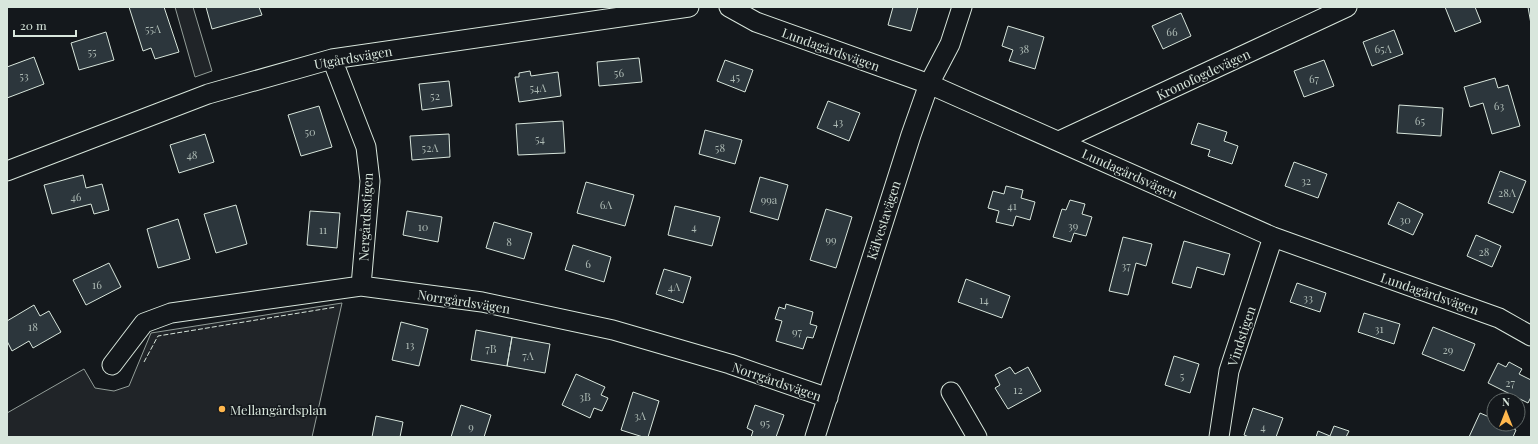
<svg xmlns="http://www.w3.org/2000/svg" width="1538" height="444" font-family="'Playfair Display',serif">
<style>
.green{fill:#202428;stroke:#939e99}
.building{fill:#2c363c;stroke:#d8e6dc}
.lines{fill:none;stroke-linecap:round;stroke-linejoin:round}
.street-casing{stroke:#d8e6dc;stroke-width:21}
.street{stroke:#14181c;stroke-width:19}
.fence{stroke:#d8e6dc;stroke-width:1;stroke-dasharray:5 2;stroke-linecap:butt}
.poi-dot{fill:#ffb74d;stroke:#14181c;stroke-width:1.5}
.labels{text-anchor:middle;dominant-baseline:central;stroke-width:3;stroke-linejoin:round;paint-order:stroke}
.number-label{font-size:11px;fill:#adbab4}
.street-label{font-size:13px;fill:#d8e6dc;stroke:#14181c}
.poi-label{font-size:13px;fill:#d8e6dc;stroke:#14181c;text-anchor:start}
</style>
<rect width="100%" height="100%" fill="#14181c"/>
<path class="green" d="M 175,7 L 193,7 L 212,71 L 195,77 Z
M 342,303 L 312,437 L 7,437 L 7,413 L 84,369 L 95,388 L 114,391 L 129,386 L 151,333 Z"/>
<path class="building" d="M 129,7 L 164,7 L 179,52 L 155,59 L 151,48 L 143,51 Z
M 206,7 L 259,7 L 262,15 L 212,29 Z
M 893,7 L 918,7 L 911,31 L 888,25 Z
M 1445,7 L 1475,7 L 1481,22 L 1455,32 Z
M 1528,7 L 1531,7 L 1531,24 Z
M 1181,13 L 1191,36 L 1163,49 L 1152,26 Z
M 1008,26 L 1044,37 L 1035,69 L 1009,61 L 1013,50 L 1002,46 Z
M 1394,30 L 1403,54 L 1372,66 L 1363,42 Z
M 106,32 L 114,60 L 79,70 L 71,43 Z
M 34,57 L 44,84 L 7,98 L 7,67 Z
M 639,58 L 642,82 L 599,86 L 597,62 Z
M 725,60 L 753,70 L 745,92 L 717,81 Z
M 1324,60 L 1334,86 L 1304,97 L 1294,71 Z
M 530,71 L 531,76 L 558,72 L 561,96 L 519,102 L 515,77 L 519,77 L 519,73 Z
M 1495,78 L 1498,88 L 1508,85 L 1520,126 L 1492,134 L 1483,103 L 1470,107 L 1464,87 Z
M 449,81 L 452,106 L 422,110 L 419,84 Z
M 828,101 L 860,113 L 849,141 L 817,128 Z
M 1399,105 L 1443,108 L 1441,136 L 1397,133 Z
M 319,106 L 332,147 L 301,156 L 288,115 Z
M 563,121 L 565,153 L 518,155 L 516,124 Z
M 1198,123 L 1227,132 L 1224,141 L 1238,146 L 1232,164 L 1208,156 L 1210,150 L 1191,144 Z
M 705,130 L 742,140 L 735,164 L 699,154 Z
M 205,134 L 214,162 L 179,173 L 170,145 Z
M 449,134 L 450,157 L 412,160 L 410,136 Z
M 1294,162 L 1327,174 L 1318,198 L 1285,186 Z
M 1500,171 L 1526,181 L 1513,213 L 1488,203 Z
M 83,175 L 86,188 L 102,184 L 109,210 L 94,214 L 91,204 L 52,214 L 44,185 Z
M 760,177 L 788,185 L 778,220 L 750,212 Z
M 586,182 L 634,195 L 625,226 L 577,213 Z
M 1006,186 L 1023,190 L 1021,198 L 1035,202 L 1030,220 L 1016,216 L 1013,226 L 996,222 L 999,211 L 988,208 L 993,191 L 1004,194 Z
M 1070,200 L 1085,204 L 1082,214 L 1092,217 L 1086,236 L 1074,233 L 1071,242 L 1053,237 L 1062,209 L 1066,210 Z
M 1398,202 L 1423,214 L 1413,235 L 1388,224 Z
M 236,205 L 247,244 L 216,253 L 204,214 Z
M 675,206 L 720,217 L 712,246 L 668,235 Z
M 826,209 L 852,217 L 836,268 L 810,260 Z
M 310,211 L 340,213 L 337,248 L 307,245 Z
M 407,211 L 442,217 L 438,242 L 403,235 Z
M 178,219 L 190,259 L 158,268 L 147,229 Z
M 494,222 L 532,233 L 524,259 L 486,248 Z
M 1476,235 L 1501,246 L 1492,267 L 1467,256 Z
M 1123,237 L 1152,244 L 1146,266 L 1136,263 L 1128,295 L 1109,291 Z
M 1184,241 L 1230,254 L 1224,275 L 1197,267 L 1191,288 L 1172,283 Z
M 573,245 L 611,257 L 604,282 L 565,270 Z
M 109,263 L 121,287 L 86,305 L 73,280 Z
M 664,269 L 691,277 L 683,303 L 656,294 Z
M 966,279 L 1010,296 L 1002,318 L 958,302 Z
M 1297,283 L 1326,293 L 1320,312 L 1290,302 Z
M 786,304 L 813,312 L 810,324 L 817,326 L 813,338 L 807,337 L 803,349 L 776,341 L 782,321 L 775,319 L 779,307 L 785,309 Z
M 34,305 L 40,316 L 49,311 L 61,332 L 33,348 L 29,341 L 12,351 L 7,341 L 7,321 Z
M 1364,313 L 1400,324 L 1394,344 L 1358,332 Z
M 401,322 L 428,329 L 419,366 L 392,360 Z
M 1433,327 L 1475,344 L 1464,371 L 1422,354 Z
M 476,330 L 512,337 L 507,366 L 471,360 Z
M 512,337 L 550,344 L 545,373 L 507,366 Z
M 1174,356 L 1199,364 L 1190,393 L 1165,385 Z
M 1509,362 L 1522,369 L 1519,374 L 1531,380 L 1531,397 L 1528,403 L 1488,383 L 1498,363 L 1506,367 Z
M 1010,367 L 1015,374 L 1028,367 L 1041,391 L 1008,409 L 995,388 L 1000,385 L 995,375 Z
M 576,374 L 605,387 L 601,395 L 608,398 L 602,411 L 594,408 L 590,418 L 562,405 Z
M 633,392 L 659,401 L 648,437 L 643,437 L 621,430 Z
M 461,405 L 491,415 L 484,437 L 451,437 Z
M 755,405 L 784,415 L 776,437 L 751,437 L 753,431 L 747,428 Z
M 1253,408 L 1283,418 L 1276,437 L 1249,437 L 1244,435 Z
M 1480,413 L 1494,419 L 1494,424 L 1504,424 L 1516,430 L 1513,437 L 1469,437 Z
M 376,416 L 403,422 L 400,437 L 372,437 Z
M 1334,426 L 1349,431 L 1346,437 L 1316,437 L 1318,431 L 1330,436 Z"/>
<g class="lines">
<defs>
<path id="street" d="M 729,7 L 756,22 L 929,84 L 1273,237 L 1499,318 L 1531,336
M 332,59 L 366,147 L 370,181 L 361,286
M 1059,141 L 1347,7
M 7,171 L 208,94 L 332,59 L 689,7
M 112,365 L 144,323 L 171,313 L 361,286 L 482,302 L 613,330 L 730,364 L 828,398
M 951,392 L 977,437
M 815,437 L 911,135 L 929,84 L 950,44 L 962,7
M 1219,437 L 1229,371 L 1273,237"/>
</defs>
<use href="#street" class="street-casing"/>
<use href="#street" class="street"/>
<path class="fence" d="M 144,362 L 158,336 L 336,307"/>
</g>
<circle class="poi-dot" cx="222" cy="409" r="4"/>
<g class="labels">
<g class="number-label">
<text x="153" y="28">55A</text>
<text x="1172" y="31">66</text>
<text x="1024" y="48">38</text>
<text x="1383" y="48">65A</text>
<text x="92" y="51">55</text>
<text x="619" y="72">56</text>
<text x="24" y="75">53</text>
<text x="735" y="76">45</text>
<text x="1314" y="78">67</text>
<text x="538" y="87">54A</text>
<text x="435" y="95">52</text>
<text x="1499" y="105">63</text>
<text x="1420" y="120">65</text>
<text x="838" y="121">43</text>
<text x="310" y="131">50</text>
<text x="540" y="138">54</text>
<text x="430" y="147">52A</text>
<text x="720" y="147">58</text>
<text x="192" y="154">48</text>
<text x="1306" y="180">32</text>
<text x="1507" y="192">28A</text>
<text x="76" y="196">46</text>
<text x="769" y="199">99a</text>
<text x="606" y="204">6A</text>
<text x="1012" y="205">41</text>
<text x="1405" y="219">30</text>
<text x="1073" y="225">39</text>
<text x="423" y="226">10</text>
<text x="694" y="226">4</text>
<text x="323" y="229">11</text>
<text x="831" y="239">99</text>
<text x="509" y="241">8</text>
<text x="1484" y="251">28</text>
<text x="588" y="263">6</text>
<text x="1126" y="265">37</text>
<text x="97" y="284">16</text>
<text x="674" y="286">4A</text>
<text x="1308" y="297">33</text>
<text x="984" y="299">14</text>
<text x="33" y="326">18</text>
<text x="1379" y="328">31</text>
<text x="797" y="331">97</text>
<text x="410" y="344">13</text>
<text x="491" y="348">7B</text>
<text x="1448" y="349">29</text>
<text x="528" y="355">7A</text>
<text x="1182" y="375">5</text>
<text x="1510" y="382">27</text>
<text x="1018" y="389">12</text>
<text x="585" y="396">3B</text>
<text x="640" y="415">3A</text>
<text x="765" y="422">95</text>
<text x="471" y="426">9</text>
<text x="1263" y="426">4</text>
</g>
<g class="street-label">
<text transform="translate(831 49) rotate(20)">Lundagårdsvägen</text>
<text transform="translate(353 57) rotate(-10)">Utgårdsvägen</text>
<text transform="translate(1203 74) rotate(-25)">Kronofogdevägen</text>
<text transform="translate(1130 173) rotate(24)">Lundagårdsvägen</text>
<text transform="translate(365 217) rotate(-87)">Nergårdsstigen</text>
<text transform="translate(883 220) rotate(-72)">Kälvestavägen</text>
<text transform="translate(1430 293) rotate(19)">Lundagårdsvägen</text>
<text transform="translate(464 301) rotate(9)">Norrgårdsvägen</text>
<text transform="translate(1241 336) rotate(-72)">Vindstigen</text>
<text transform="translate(777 381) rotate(19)">Norrgårdsvägen</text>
</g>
<g class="poi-label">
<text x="230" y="409">Mellangårdsplan</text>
</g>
</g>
<rect width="1538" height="444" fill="none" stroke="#d8e6dc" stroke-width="16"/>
<g transform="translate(1506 412)"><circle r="19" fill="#14181c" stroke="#626a69"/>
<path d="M0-3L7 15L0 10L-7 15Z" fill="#ffb74d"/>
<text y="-6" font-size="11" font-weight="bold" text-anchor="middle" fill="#d8e6dc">N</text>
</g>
<path d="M14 30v6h62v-6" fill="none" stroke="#d8e6dc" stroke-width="2"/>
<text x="20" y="30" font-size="12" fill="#d8e6dc" stroke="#14181c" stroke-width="3" paint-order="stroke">20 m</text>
</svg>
